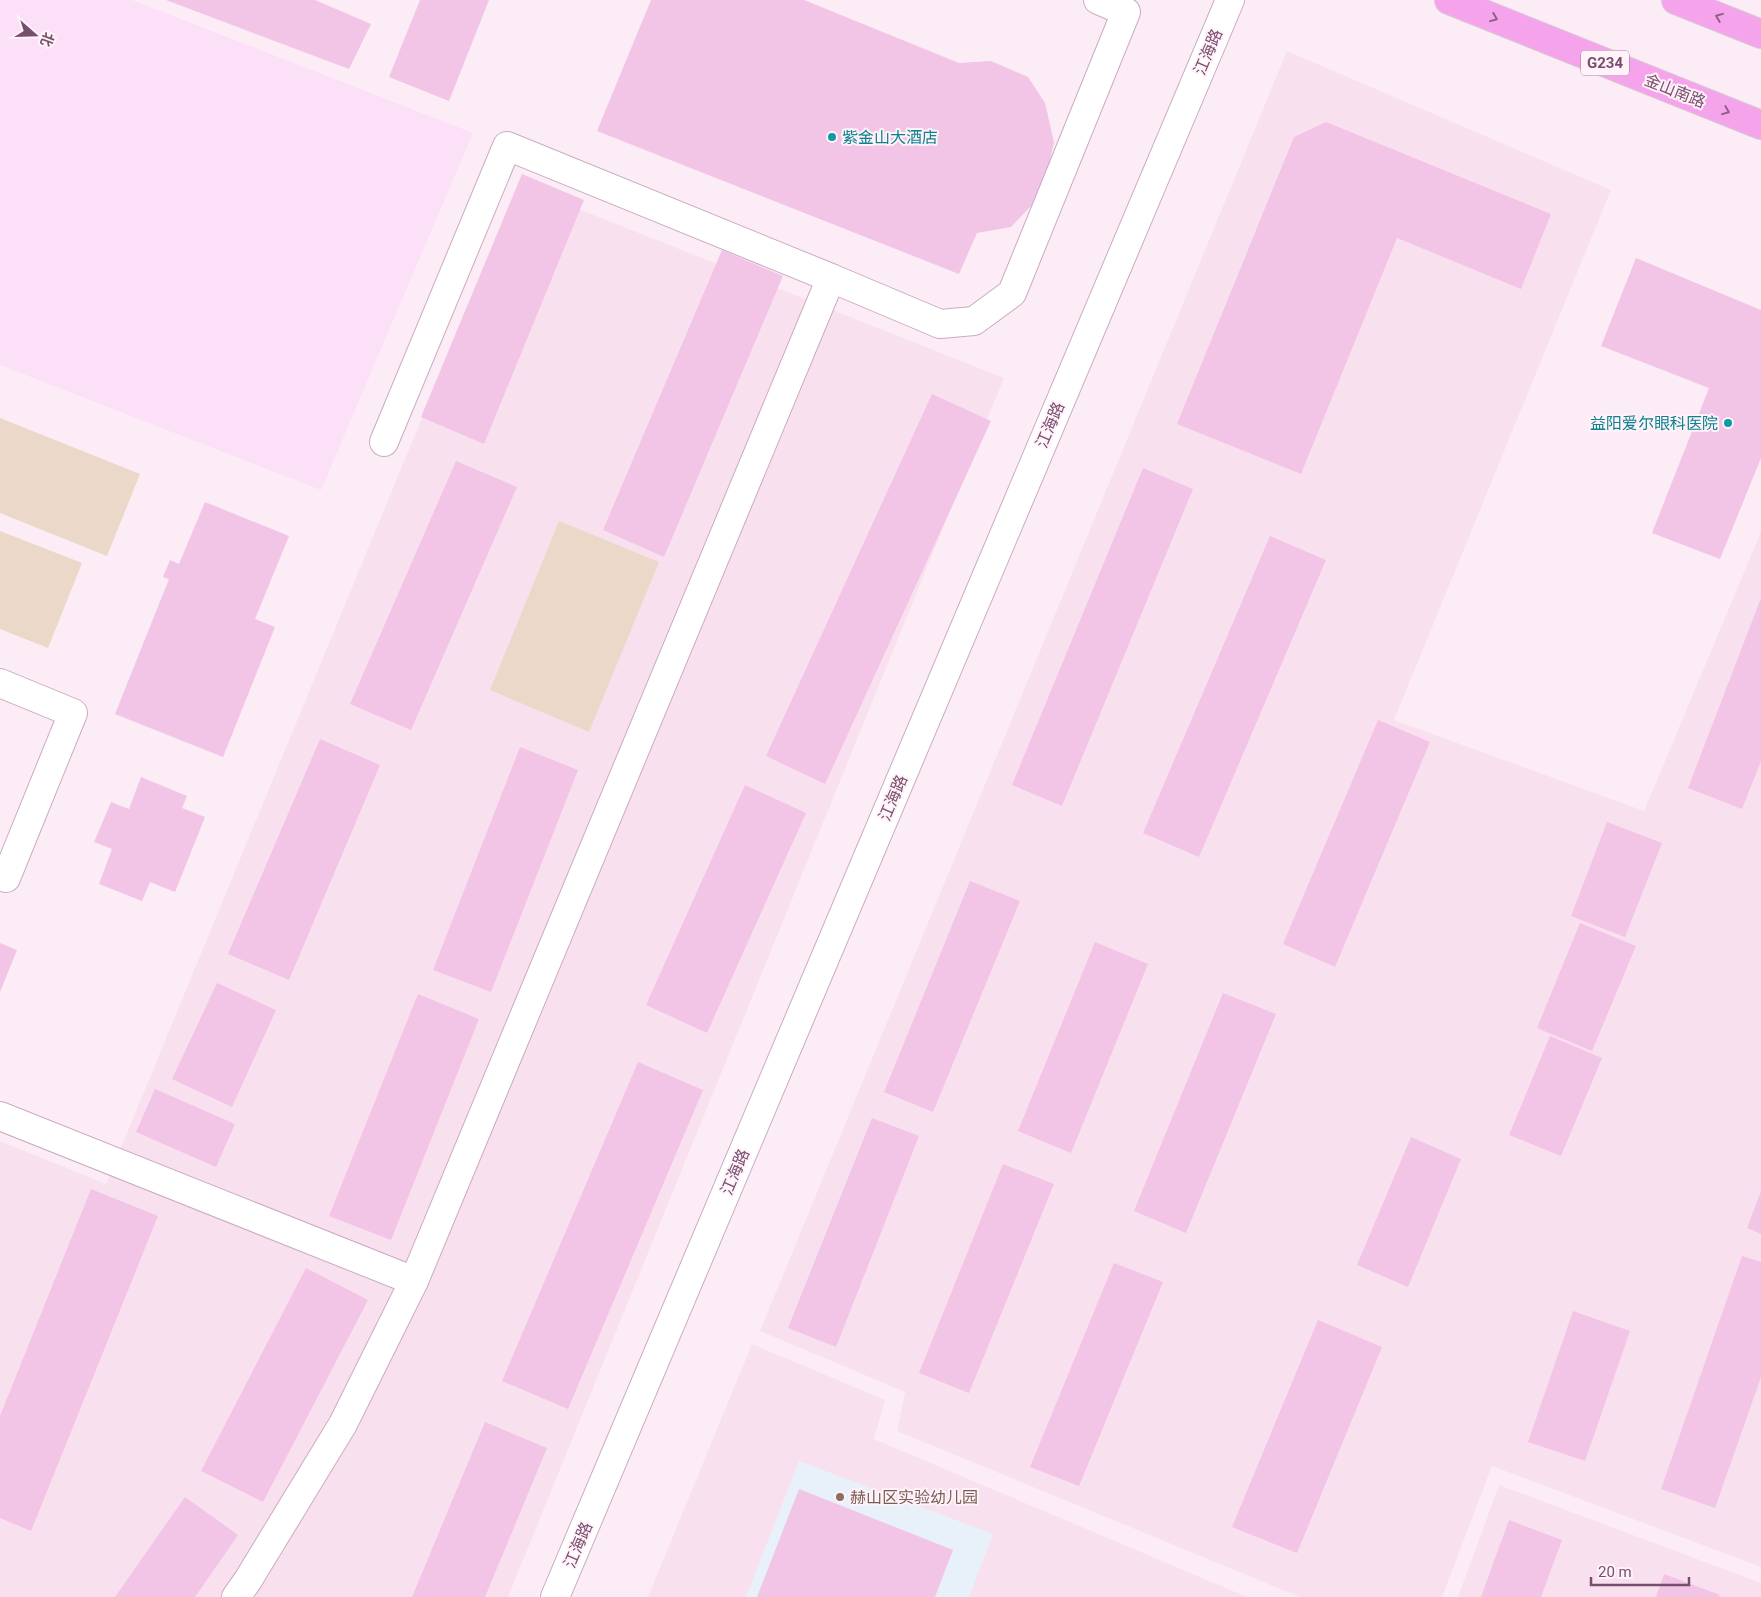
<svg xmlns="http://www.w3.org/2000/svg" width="1761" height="1597" font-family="Roboto,'Noto Sans SC',sans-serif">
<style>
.residential{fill:#f9e0ef}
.commercial{fill:#fce0f8}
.education{fill:#e8f1f9}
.green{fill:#ebd8c9}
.building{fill:#f2c4e6}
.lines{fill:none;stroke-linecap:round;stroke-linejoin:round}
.minor-casing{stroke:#cbabc2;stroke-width:30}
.highway-casing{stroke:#d6cad4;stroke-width:30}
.minor{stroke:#fff;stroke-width:28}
.highway{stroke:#f5a4ec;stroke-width:28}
.oneway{stroke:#915f88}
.culture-dot{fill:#0f9aa8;stroke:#fff2f9;stroke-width:2}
.education-dot{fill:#8d6e63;stroke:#fff2f9;stroke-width:2}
.labels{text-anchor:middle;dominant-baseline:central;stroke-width:4;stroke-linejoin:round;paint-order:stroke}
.shield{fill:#fff2f9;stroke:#a07f98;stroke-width:1}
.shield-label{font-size:15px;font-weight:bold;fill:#784e6f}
.street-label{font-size:16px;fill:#784e6f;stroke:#fff2f9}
.culture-label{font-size:16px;fill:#0d838f;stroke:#fff2f9;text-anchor:start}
.education-label{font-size:16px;fill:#785e54;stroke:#fff2f9;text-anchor:start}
</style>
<rect width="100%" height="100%" fill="#fcecf5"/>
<path class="residential" d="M 1287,51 L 1611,190 L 1394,720 L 1644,811 L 1761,532 L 1761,1567 L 1492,1466 L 1442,1597 L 1300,1597 L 897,1431 L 905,1392 L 760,1331 Z
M 518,185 L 1004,378 L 508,1597 L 0,1597 L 0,1141 L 106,1184 Z
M 752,1344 L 885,1400 L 874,1439 L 1247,1597 L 648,1597 Z
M 1499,1485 L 1761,1583 L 1761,1597 L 1458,1597 Z"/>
<path class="commercial" d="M 0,0 L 132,0 L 473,133 L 321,490 L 0,365 Z"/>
<path class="education" d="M 799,1461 L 993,1534 L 969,1597 L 746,1597 Z"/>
<path class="green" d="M 0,418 L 140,474 L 107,556 L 0,513 Z
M 559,521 L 659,562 L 589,732 L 490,690 Z
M 0,531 L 82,563 L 48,648 L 0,629 Z"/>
<path class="building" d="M 166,0 L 315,0 L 371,24 L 349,69 Z
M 420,0 L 489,0 L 449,101 L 389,77 Z
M 651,0 L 804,0 L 959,63 L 991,61 L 1028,77 L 1045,103 L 1054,142 L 1046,178 L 1031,206 L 1011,227 L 977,233 L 959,274 L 597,131 Z
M 1326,122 L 1551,214 L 1521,289 L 1397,238 L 1301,474 L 1177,424 L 1294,137 Z
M 522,174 L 584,200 L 484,444 L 421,417 Z
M 722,250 L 783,276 L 664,557 L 603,530 Z
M 1636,258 L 1761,310 L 1761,458 L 1720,559 L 1652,533 L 1709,388 L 1601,346 Z
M 932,394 L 991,421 L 825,784 L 766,756 Z
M 456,461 L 517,487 L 411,730 L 350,704 Z
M 1143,468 L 1193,489 L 1062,806 L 1012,785 Z
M 205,502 L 289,536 L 255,619 L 275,627 L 223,757 L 115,714 L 169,579 L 163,577 L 170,560 L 179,564 Z
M 1270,536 L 1326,560 L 1199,857 L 1143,833 Z
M 1761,598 L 1761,761 L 1742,809 L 1688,788 Z
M 1378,720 L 1430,742 L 1335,967 L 1283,944 Z
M 320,739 L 380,765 L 289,980 L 228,954 Z
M 520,747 L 578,770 L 491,992 L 433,970 Z
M 141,777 L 187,796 L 182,808 L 205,817 L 175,892 L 150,882 L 142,901 L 99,884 L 112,849 L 94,842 L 111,802 L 129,809 Z
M 745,785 L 806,813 L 707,1033 L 646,1005 Z
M 1607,822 L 1662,843 L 1625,937 L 1571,916 Z
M 970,881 L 1020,901 L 933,1112 L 884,1092 Z
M 1580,923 L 1636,946 L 1592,1051 L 1537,1028 Z
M 1095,942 L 1148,964 L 1071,1153 L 1018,1131 Z
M 0,943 L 17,950 L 0,992 Z
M 217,983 L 276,1010 L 232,1107 L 172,1079 Z
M 1223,993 L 1276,1014 L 1186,1233 L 1134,1211 Z
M 418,994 L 479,1019 L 391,1240 L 329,1216 Z
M 1550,1036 L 1602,1058 L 1561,1156 L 1509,1135 Z
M 638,1062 L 703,1090 L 568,1409 L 502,1381 Z
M 155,1089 L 235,1124 L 216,1167 L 136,1132 Z
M 872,1118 L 919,1136 L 836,1347 L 788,1328 Z
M 1411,1137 L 1461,1159 L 1408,1287 L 1357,1265 Z
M 1003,1164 L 1054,1184 L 969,1393 L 919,1373 Z
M 91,1189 L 158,1216 L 31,1531 L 0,1518 L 0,1416 Z
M 1761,1191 L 1761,1234 L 1747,1228 Z
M 1742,1256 L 1761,1262 L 1761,1377 L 1715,1508 L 1661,1489 Z
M 1114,1263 L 1163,1282 L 1079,1486 L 1030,1467 Z
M 306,1268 L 368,1300 L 263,1502 L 201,1471 Z
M 1573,1311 L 1630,1331 L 1585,1461 L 1528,1442 Z
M 1318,1320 L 1382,1347 L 1297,1553 L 1232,1527 Z
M 485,1422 L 547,1448 L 485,1597 L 412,1597 Z
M 799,1489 L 953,1550 L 935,1597 L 757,1597 Z
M 185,1497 L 238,1535 L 195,1597 L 115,1597 Z
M 1509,1520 L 1562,1540 L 1541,1597 L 1481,1597 Z
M 1664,1574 L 1720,1595 L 1719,1597 L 1656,1597 Z"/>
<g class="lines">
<defs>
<path id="minor" d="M 384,442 L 507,146 L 831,278
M 0,683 L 73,713 L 6,878 L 0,876
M 0,1116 L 414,1281 L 343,1424 L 248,1580 L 236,1597
M 414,1281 L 831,278 L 940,324 L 974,321 L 1012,293 L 1126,12 L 1098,0
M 555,1597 L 1230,0"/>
<path id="highway" d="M 1449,0 L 1761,125
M 1676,0 L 1761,34"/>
</defs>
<use href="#minor" class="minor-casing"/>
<use href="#highway" class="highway-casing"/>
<use href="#minor" class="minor"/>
<use href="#highway" class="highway"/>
</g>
<defs><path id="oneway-chevron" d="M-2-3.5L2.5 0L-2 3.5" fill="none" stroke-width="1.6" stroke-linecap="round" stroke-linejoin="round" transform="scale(1.25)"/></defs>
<g class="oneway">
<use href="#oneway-chevron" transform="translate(1719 17) rotate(-158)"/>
<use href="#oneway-chevron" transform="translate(1494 18) rotate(22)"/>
<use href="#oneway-chevron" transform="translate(1726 111) rotate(22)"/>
</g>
<g class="culture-dot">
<circle cx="832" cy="137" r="5"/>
<circle cx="1728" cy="423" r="5"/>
</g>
<circle class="education-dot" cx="840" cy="1497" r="5"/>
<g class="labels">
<rect class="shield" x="1581" y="50.5" width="48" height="25" rx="4"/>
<g class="shield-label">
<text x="1605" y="63">G234</text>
</g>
<g class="street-label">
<text transform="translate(1208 52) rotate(-67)">江海路</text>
<text transform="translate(1675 91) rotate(22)">金山南路</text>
<text transform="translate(1050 425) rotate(-67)">江海路</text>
<text transform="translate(893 798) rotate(-67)">江海路</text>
<text transform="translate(735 1172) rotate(-67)">江海路</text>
<text transform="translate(578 1545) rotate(-67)">江海路</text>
</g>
<g class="culture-label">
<text x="842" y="137">紫金山大酒店</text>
<text x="1718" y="423" text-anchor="end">益阳爱尔眼科医院</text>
</g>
<g class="education-label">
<text x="850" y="1497">赫山区实验幼儿园</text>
</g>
</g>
<g transform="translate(35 35) rotate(110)" stroke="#fff2f9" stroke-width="4" paint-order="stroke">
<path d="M0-4L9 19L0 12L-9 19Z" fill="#784e6f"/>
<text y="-8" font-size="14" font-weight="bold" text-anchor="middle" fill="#784e6f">北</text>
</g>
<path d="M1591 1577v8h98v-8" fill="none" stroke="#784e6f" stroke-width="2.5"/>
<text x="1598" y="1577" font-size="15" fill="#784e6f" stroke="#fff2f9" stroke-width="4" paint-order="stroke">20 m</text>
</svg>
